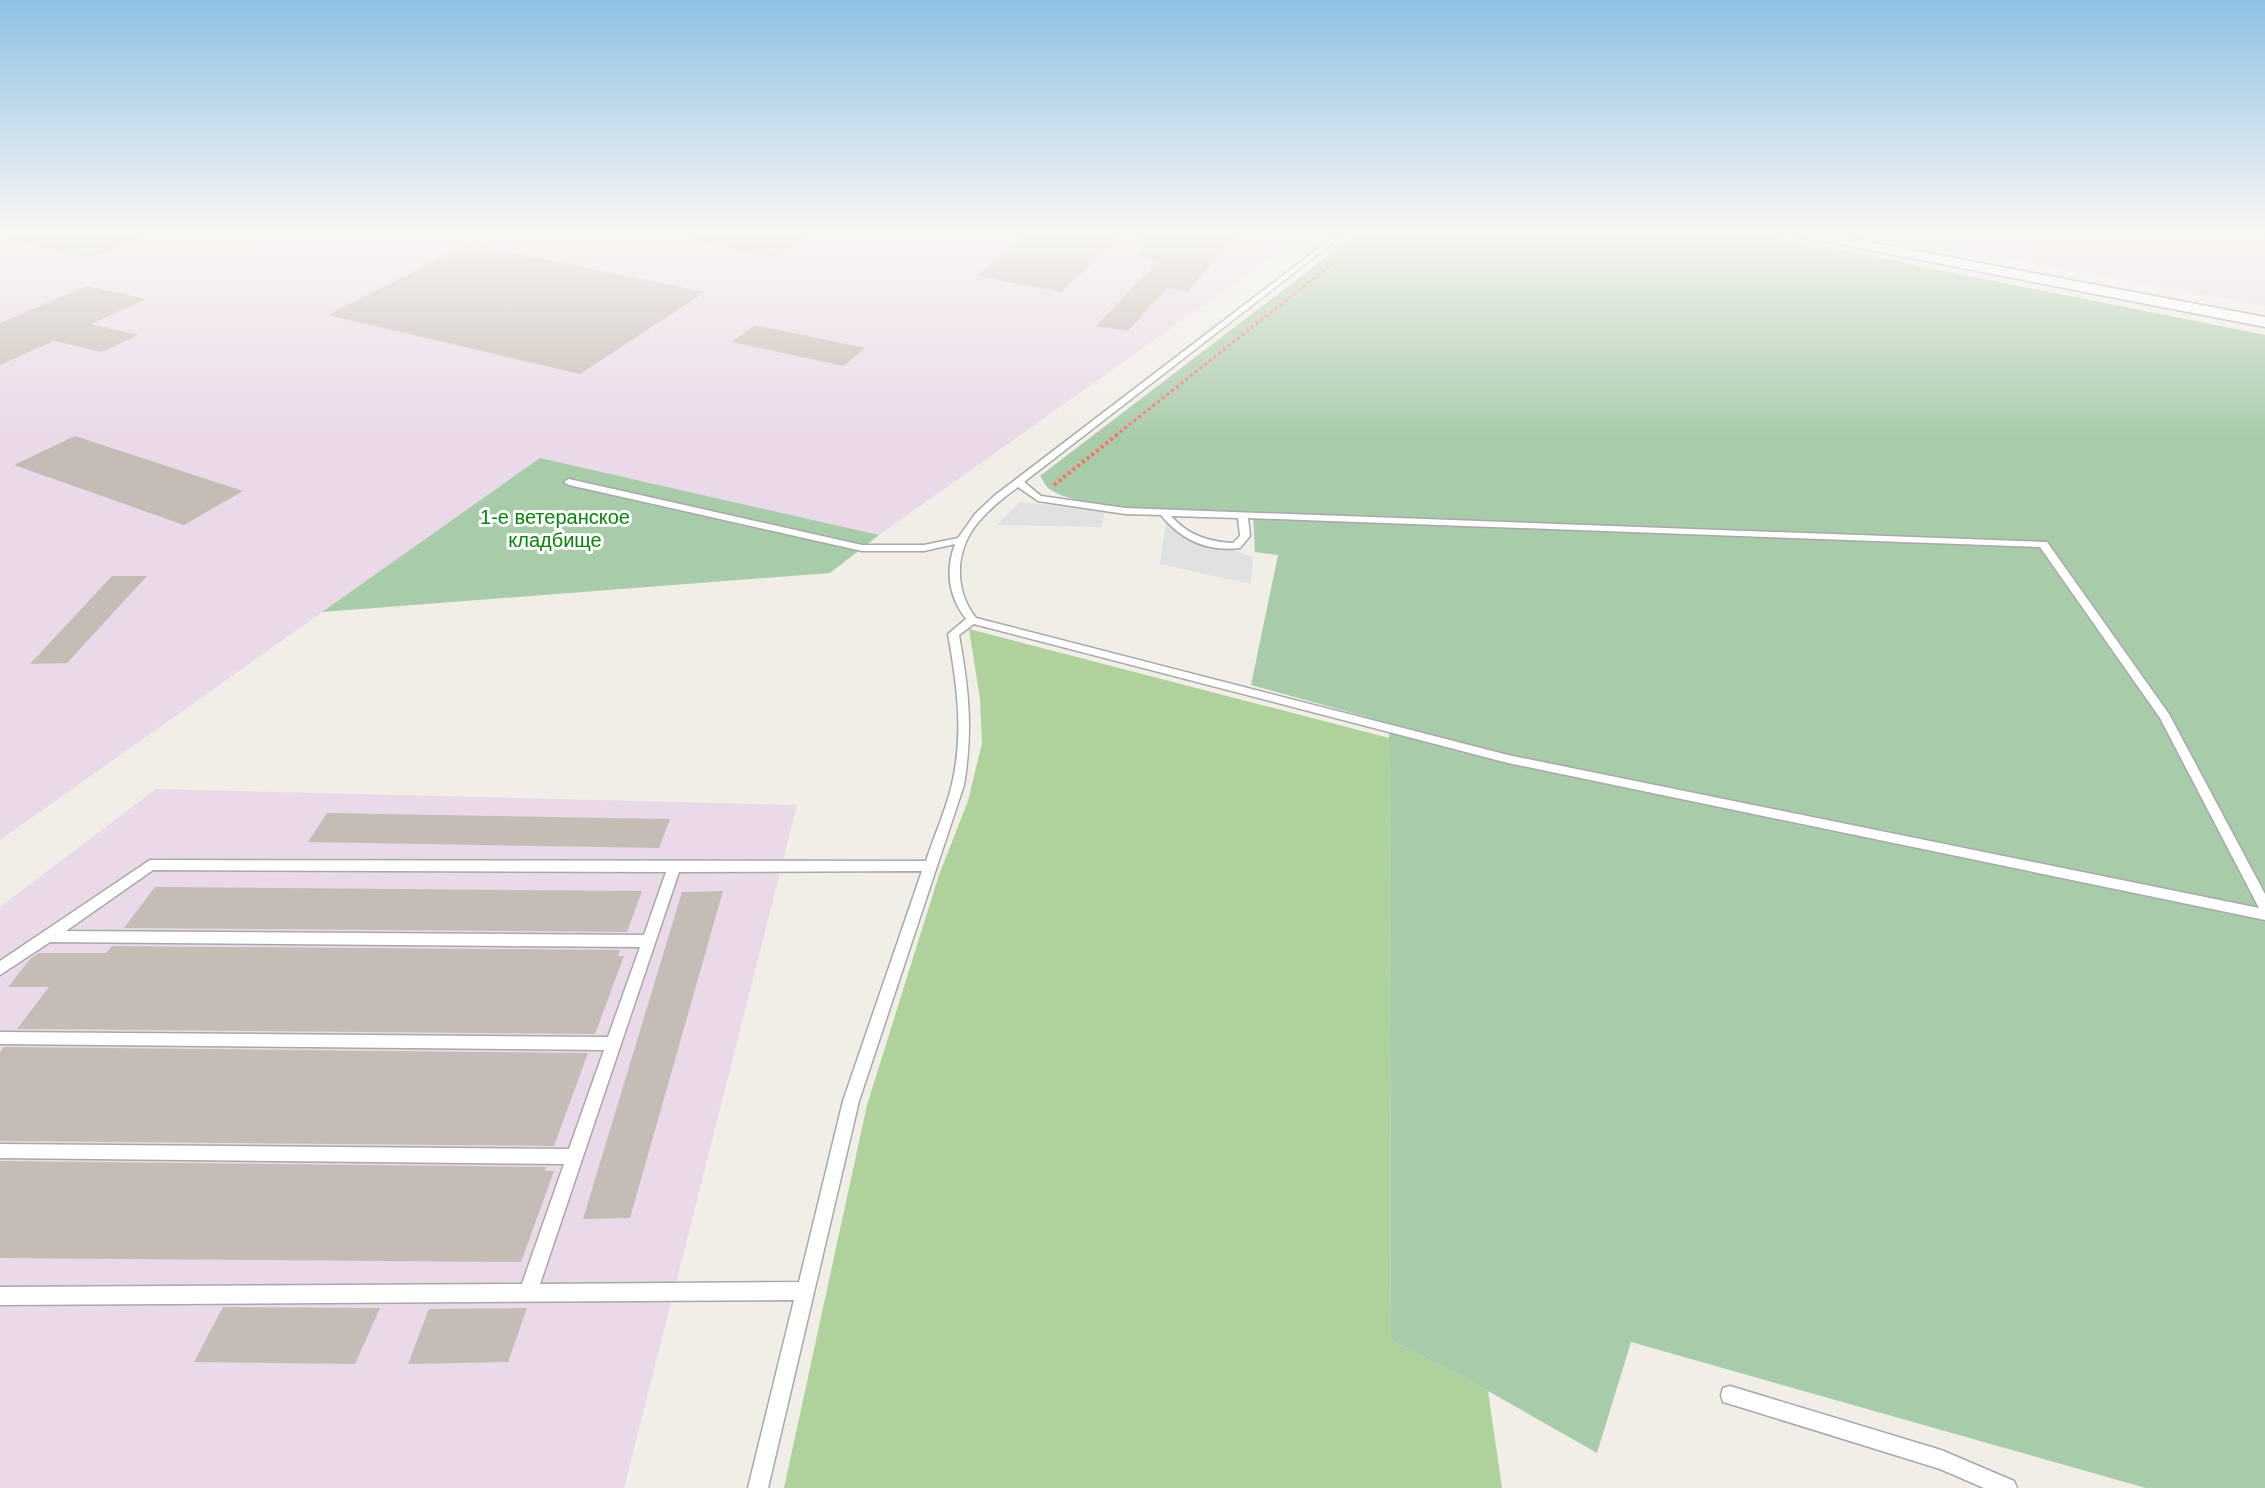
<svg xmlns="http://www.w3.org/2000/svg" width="2265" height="1488" font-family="Helvetica,sans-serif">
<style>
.industrial{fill:#ead9e8}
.forest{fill:#afd19b}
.cemetery{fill:#a8cbaa}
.parking{fill:#e1e1e1}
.building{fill:#c6bcb6}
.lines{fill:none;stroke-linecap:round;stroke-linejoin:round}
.lane-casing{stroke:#a8a8a8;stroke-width:3}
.street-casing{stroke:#a8a8a8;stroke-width:3}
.path-far1{stroke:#fd716c;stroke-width:3;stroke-dasharray:3 3;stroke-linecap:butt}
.path{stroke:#fd716c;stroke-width:4;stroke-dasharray:3 3;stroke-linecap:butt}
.lane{fill:#fff;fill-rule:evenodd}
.street{fill:#fff;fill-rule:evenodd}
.labels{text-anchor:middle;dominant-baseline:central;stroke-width:6;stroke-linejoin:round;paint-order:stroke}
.park-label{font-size:20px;fill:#09840b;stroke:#fff}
</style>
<rect width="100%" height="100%" fill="#f1ede7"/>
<path class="industrial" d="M 0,231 L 1308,231 L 879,535 L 540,458 L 0,840 Z
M 1858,231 L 2265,231 L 2265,306 Z
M 156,789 L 797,805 L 624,1488 L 0,1488 L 0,907 Z"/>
<path class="forest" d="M 969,629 L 1389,738 L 1391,1340 L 1488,1391 L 1502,1488 L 784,1488 L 867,1105 L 939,875 L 968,801 L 982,743 L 980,699 Z"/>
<path class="cemetery" d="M 1360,231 L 1744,231 L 2265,335 L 2265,1488 L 2146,1488 L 1631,1342 L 1597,1453 L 1488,1391 L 1391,1340 L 1389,723 L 1251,685 L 1278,555 L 1255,552 L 1253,514 C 1212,512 1080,511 1051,490 C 1046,488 1043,480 1040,476 Z
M 540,458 L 879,535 L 830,573 L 322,612 Z"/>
<path class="parking" d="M 1020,502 L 1105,511 L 1101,527 L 997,525 Z
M 1166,521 L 1253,558 L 1251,584 L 1160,564 Z"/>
<path class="building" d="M 10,231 L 156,231 L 91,258 L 9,240 Z
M 692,231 L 815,231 L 775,257 L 691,241 Z
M 1031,231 L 1063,231 L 1118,240 L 1061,292 L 977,276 Z
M 1142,231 L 1240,231 L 1187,292 L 1167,288 L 1128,331 L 1096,326 L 1158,261 L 1140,258 Z
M 468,244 L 705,292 L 580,374 L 328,315 Z
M 87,286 L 146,299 L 91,324 L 138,335 L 102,352 L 54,341 L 0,365 L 0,323 Z
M 755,325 L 865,348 L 844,366 L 732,342 Z
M 75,436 L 243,491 L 184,525 L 14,465 Z
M 112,576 L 147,576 L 67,663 L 30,664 Z
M 327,813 L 670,819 L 659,848 L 308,842 Z
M 155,887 L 642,891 L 627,932 L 124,928 Z
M 723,891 L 630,1218 L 583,1219 L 682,892 Z
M 112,946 L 620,950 L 618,956 L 624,956 L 595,1034 L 17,1029 L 49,987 L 8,987 L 30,959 L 39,953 L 106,953 Z
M 4,1047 L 588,1053 L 554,1146 L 0,1141 L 0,1052 Z
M 0,1161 L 546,1167 L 545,1171 L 554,1171 L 521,1262 L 0,1258 Z
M 223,1307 L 380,1308 L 355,1364 L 194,1362 Z
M 527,1308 L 508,1362 L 408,1364 L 429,1309 Z"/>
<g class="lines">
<defs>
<path id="lane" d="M 1341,231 L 1348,231 L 1024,482 L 1041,496 L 1125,508 L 2047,542 L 2169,714 L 2265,894 L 2265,920 L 1508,763 L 974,624 L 959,635 C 969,690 973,730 964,785 L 859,1101 L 768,1488 L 748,1488 L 794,1300 L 0,1305 L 0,1287 L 522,1284 L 564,1164 L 0,1158 L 0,1144 L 569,1149 L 604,1050 L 0,1044 L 0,1032 L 608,1037 L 640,947 L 50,942 L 0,975 L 0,961 L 150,860 L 926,861 C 934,836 946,810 952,784 C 964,734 957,684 948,634 L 966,619 C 949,597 945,571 955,544 L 924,551 L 862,551 L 569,485 L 564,482 L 569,479 L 862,545 L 924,545 L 958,538 L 975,514 L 994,496 ZM 1018,487 L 1038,501 L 1125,514 L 1161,515 C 1181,540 1208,552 1240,548 L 1250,536 L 1248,518 L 2040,547 L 2160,718 L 2259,908 L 1508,755 L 976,618 C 954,590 955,552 976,525 C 988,510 1003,498 1018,487 ZM 1171,516 L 1238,518 L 1240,536 L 1233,543 C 1208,542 1188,535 1171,516 ZM 153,870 L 666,872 L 644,935 L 66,931 ZM 922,871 L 843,1101 L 799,1282 L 540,1284 L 679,872 Z
M 1730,1386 L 1941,1450 L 2014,1481 L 2017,1488 L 1984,1488 L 1940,1469 L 1730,1404 L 1723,1402 L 1721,1395 L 1723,1388 Z"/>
<path id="street" d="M 1785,231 L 1812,231 L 2265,317 L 2265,327 L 1792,235 Z"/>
</defs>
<use href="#lane" class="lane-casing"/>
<use href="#street" class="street-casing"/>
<path class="path-far1" d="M 1354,246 L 1373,231
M 1115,436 L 1334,262"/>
<path class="path" d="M 1054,485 L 1118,434"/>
<use href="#lane" class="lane"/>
<use href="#street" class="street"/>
</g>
<linearGradient id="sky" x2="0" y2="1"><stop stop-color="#8ec2e4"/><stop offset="0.53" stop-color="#f9f7f4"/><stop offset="1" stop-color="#f9f7f4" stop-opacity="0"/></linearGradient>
<rect width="2265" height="439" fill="url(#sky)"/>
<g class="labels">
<g class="park-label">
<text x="555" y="517">1-е ветеранское<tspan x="555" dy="23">кладбище</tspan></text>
</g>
</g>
</svg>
